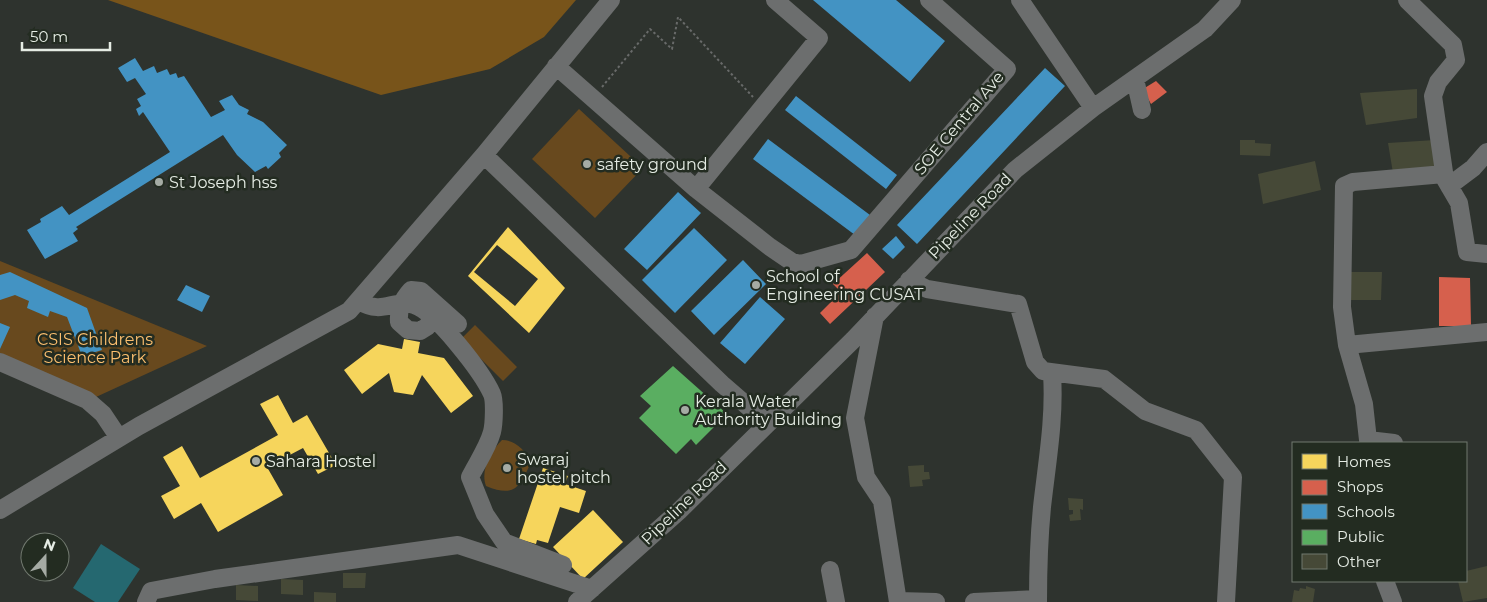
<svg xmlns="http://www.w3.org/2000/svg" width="1487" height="602" font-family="Montserrat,sans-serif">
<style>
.green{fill:#68491e}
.forest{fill:#78541a}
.water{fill:#256870}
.homes{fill:#f6d55c;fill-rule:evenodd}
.shops{fill:#d6604d}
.schools{fill:#4393c3}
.public{fill:#5aae61}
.building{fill:#464937}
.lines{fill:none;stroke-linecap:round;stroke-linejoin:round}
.path{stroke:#686a69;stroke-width:2;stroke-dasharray:2.5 2.5;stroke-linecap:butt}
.minor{stroke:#6c6e6e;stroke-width:18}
.poi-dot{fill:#a5aba4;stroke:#232c21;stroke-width:2}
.labels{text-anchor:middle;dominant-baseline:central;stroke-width:5;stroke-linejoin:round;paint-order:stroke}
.street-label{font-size:16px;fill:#e5ece4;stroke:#232c21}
.poi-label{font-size:16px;fill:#e5ece4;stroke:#232c21;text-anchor:start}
.park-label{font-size:16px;fill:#fcbf6f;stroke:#232c21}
</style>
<rect width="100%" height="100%" fill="#2e332e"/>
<path class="green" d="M 579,109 L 643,168 L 595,218 L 532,159 Z
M 0,261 L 207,346 L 96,397 L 0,353 Z
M 475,325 L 517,367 L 503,381 L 461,339 Z
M 502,440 C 515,440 525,450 531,462 C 520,487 515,498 486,486 C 480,470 491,451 502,440 Z"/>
<path class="forest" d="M 108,0 L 576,0 L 544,37 L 490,69 L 381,95 Z"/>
<path class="water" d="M 101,544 L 140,569 L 118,602 L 95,602 L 73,588 Z"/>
<path class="homes" d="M 508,227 L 565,288 L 529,333 L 468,276 ZM 497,245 L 538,279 L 515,306 L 474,272 Z
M 404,339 L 420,342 L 418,353 L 444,358 L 473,396 L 451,413 L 422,375 L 413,395 L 394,392 L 389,373 L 362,394 L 344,370 L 378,344 L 402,349 Z
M 278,395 L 293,423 L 307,415 L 336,465 L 318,474 L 303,448 L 267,467 L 283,495 L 218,532 L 201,503 L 174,519 L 161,496 L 180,486 L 163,457 L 182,446 L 200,478 L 278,435 L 260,404 Z
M 543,468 L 568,476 L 565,484 L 586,491 L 579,513 L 560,507 L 548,543 L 537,540 L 536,544 L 519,539 Z
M 593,510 L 623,542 L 583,579 L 553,547 Z"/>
<path class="shops" d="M 1156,81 L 1167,92 L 1151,104 L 1143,89 Z
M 867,253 L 885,272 L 830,324 L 820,313 L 841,292 L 833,284 Z
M 1439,277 L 1470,278 L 1471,326 L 1439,326 Z"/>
<path class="schools" d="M 813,0 L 896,0 L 945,41 L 910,82 Z
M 135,58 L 143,71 L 154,66 L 157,73 L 167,69 L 170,75 L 176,73 L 178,78 L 184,76 L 211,117 L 225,110 L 219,101 L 232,95 L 239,105 L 249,110 L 247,114 L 263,122 L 287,145 L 279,153 L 281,157 L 268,169 L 266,166 L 255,172 L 237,155 L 223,135 L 76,227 L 78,229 L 73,233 L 78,241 L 45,259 L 27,230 L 41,222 L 40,219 L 62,206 L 69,215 L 170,152 L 143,112 L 139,116 L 136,109 L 141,106 L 137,99 L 146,94 L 135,78 L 127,82 L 118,68 Z
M 1045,68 L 1065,86 L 917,244 L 897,225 Z
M 796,96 L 897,175 L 886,189 L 785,110 Z
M 768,139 L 870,215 L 855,235 L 753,159 Z
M 678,192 L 701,213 L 647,270 L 624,249 Z
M 694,228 L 727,260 L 675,313 L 642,280 Z
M 896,236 L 905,247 L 893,259 L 882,249 Z
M 743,260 L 766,284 L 714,335 L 691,311 Z
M 10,272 L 87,308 L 102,350 L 82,356 L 67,317 L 50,311 L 48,317 L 27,308 L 29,301 L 15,295 L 0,300 L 0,275 Z
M 186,285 L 210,296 L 202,312 L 177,300 Z
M 760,297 L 785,319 L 745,364 L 720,343 Z
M 0,323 L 10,327 L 0,349 Z"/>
<path class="public" d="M 673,366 L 727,414 L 696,445 L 691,439 L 676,454 L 639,418 L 651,406 L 640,396 Z"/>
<path class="building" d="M 1417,89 L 1417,118 L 1366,125 L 1360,93 Z
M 1240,140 L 1255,140 L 1255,143 L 1271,144 L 1270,156 L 1240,155 Z
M 1435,140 L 1439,170 L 1393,173 L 1388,143 Z
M 1315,161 L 1321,190 L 1263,204 L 1258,174 Z
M 1344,272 L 1382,272 L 1381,300 L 1345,300 Z
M 924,465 L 924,472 L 929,472 L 930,479 L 922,480 L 923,486 L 910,487 L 908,466 Z
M 1068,498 L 1083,499 L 1083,510 L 1080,509 L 1081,520 L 1070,521 L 1069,515 L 1073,514 L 1073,510 L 1069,510 Z
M 1487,566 L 1487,598 L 1463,602 L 1458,581 L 1466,581 L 1466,571 Z
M 343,573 L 366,573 L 365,588 L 343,588 Z
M 281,579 L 303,580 L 303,595 L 281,594 Z
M 236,585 L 258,586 L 258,601 L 236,600 Z
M 1306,586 L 1315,589 L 1313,602 L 1292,602 L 1294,590 L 1299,591 L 1300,588 L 1306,589 Z
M 314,592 L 336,593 L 336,602 L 314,602 Z"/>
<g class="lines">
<path class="path" d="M 602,87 L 650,29 L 672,49 L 678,17 L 753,97"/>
<path class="minor" d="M 1020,0 L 1093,108
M 1407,0 L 1453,45 L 1456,60 L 1438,82 L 1433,96 L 1445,179 L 1459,203 L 1467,252 L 1487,254
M 556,66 L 696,189 L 770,247 L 792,262 L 801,264 L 851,250 L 1007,69 L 929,0
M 1135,79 L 1142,110
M 484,155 L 722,384 L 767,423
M 1449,186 L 1473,168 L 1487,152
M 696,189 L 819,38 L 775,0
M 909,280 L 927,289 L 1018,304 L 1035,362 L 1043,371 L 1104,379 L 1145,411 L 1196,430 L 1233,477 L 1226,602
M 359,301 C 384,316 392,298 414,305 C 436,312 482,372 492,394 C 495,401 494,424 492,432 C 488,447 477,463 470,477 L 485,514 L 504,542 L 563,565
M 875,316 L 855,418 L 866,477 L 882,501 L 898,602
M 431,317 L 428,326 L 420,331 L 408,330 L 399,322 C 398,309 402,300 411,290 L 421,291 L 458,324
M 1347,345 L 1487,332
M 0,362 L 87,400 L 103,414 L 119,438
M 1394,443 L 1368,440 L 1364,404 L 1347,345 L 1342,307 L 1344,186 L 1353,182 L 1444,174
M 0,510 L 139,426 L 349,311 L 484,155 L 611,0
M 830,570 L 836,602
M 1385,581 L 1393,602
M 898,601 L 936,602
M 146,602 L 151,591 L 215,579 L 458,545 L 592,589
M 577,602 L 679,511 L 853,340 L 1015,170 L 1093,108 L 1205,29 L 1232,0
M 974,602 L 1038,599
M 1038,602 C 1038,570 1039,538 1042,507 C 1047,462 1055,418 1052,374"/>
</g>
<g class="poi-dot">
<circle cx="587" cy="164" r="5"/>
<circle cx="159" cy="182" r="5"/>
<circle cx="756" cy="285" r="5"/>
<circle cx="685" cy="410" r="5"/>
<circle cx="256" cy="461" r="5"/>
<circle cx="507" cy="468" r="5"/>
</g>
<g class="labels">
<g class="street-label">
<text transform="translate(959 123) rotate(-50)">SOE Central Ave</text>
<text transform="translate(970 216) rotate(-46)">Pipeline Road</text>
<text transform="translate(684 503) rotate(-44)">Pipeline Road</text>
</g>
<g class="poi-label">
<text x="597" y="164">safety ground</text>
<text x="169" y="182">St Joseph hss</text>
<text x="766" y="276">School of<tspan x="766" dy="18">Engineering CUSAT</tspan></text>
<text x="695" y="401">Kerala Water<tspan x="695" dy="18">Authority Building</tspan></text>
<text x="517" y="459">Swaraj<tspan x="517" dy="18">hostel pitch</tspan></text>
<text x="266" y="461">Sahara Hostel</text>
</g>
<g class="park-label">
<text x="95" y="339">CSIS Childrens<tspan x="95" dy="18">Science Park</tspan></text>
</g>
</g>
<rect x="1292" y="442" width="175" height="140" fill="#232c21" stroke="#71796f"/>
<rect x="1302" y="454" width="25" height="15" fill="#f6d55c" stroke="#71796f"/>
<text x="1337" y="467" font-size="15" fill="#e5ece4">Homes</text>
<rect x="1302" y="480" width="25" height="15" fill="#d6604d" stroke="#71796f"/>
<text x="1337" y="492" font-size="15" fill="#e5ece4">Shops</text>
<rect x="1302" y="504" width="25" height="15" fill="#4393c3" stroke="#71796f"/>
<text x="1337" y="517" font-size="15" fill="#e5ece4">Schools</text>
<rect x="1302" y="530" width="25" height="15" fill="#5aae61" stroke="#71796f"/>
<text x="1337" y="542" font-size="15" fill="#e5ece4">Public</text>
<rect x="1302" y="554" width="25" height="15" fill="#464937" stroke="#71796f"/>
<text x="1337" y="567" font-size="15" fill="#e5ece4">Other</text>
<g transform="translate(45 557) rotate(21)"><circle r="24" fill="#232c21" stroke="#71796f"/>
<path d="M0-4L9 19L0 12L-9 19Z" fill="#a5aba4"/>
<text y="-8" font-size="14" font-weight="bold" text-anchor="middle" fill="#e5ece4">N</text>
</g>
<path d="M22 42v8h88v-8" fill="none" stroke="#e5ece4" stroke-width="2.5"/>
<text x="30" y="42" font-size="15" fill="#e5ece4" stroke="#232c21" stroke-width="4" paint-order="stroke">50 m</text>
</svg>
